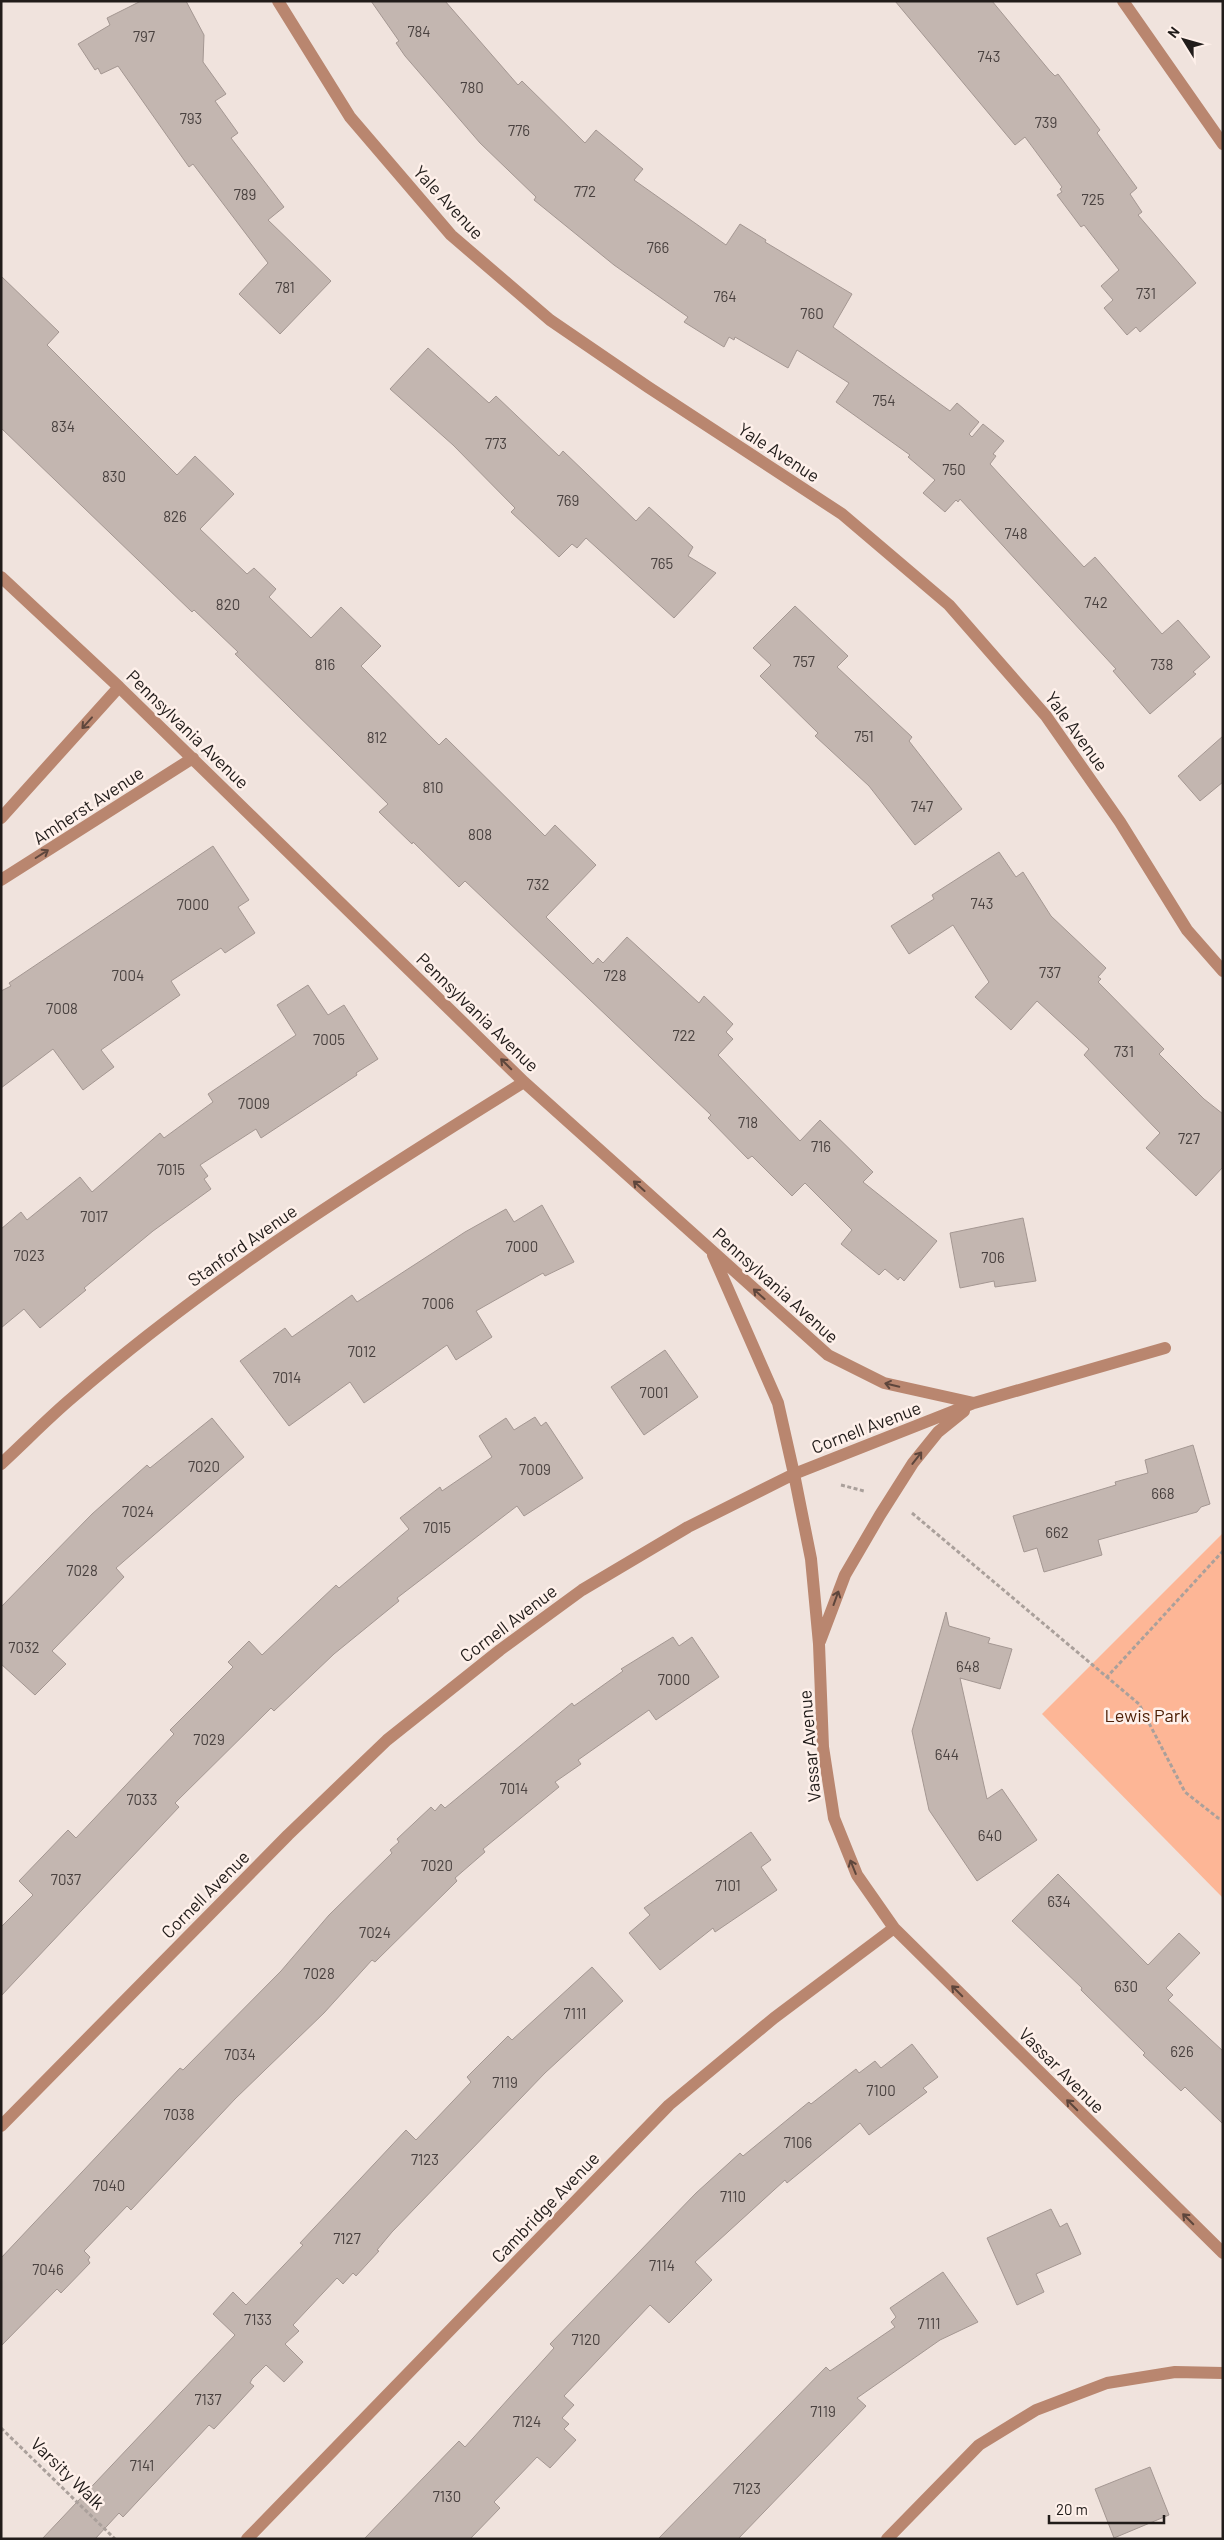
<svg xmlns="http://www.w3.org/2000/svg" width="1224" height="2540" font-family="Barlow,sans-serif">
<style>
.green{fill:#fdb696}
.building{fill:#c3b6b0;stroke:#a49792}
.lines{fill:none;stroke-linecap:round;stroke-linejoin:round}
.path{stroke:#aaa09b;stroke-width:3;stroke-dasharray:4 2.5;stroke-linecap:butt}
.minor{stroke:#b9866f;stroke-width:12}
.oneway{stroke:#5e463c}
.labels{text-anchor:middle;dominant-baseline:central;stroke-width:5;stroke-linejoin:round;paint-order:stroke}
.number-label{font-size:15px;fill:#4a4240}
.street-label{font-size:18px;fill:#211c1a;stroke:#fef0ea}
.park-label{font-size:18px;fill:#4e2007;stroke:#fef0ea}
</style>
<rect width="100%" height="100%" fill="#f0e3dd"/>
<path class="green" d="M 1223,1533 L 1223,1898 L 1042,1714 Z"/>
<path class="building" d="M 141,1 L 186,1 L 204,35 L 203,62 L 226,94 L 215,101 L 238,133 L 231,138 L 284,207 L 268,220 L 331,281 L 280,334 L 239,294 L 268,263 L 193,164 L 189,167 L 118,66 L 101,74 L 98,68 L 95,70 L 78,44 L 110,25 L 107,18 Z
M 371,1 L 445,1 L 518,85 L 522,81 L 585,143 L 596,130 L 643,169 L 634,180 L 726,245 L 740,224 L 766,240 L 765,242 L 852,294 L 833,327 L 950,411 L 957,403 L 979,422 L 969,434 L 972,437 L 983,424 L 1004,441 L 993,454 L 996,456 L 990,464 L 1084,567 L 1095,557 L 1162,634 L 1178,620 L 1210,657 L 1193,672 L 1196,674 L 1150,714 L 1113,671 L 1116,669 L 960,499 L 958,502 L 956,500 L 945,512 L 923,493 L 935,480 L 908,457 L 910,455 L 836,402 L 849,383 L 797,350 L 788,368 L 735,337 L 734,340 L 729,337 L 724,347 L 684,322 L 688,317 L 614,265 L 534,200 L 536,197 L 480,143 L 405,56 L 396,43 L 399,41 Z
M 895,1 L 992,1 L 1049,70 L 1055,76 L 1058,74 L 1100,130 L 1097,133 L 1137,188 L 1130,194 L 1142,212 L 1138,215 L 1196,283 L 1140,332 L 1136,327 L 1127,335 L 1104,308 L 1113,300 L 1101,286 L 1119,270 L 1084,225 L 1081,227 L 1057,195 L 1062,192 L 1060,189 L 1062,187 L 1025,137 L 1015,145 Z
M 1,276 L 59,332 L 47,345 L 177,475 L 195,456 L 234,494 L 200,529 L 247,574 L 254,568 L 276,589 L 269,597 L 311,638 L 341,607 L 381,646 L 361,666 L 439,745 L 446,738 L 545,836 L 555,825 L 596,865 L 546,917 L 593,964 L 598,958 L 603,963 L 627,937 L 699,1003 L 704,996 L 733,1024 L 726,1032 L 733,1039 L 718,1055 L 800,1141 L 820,1120 L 873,1172 L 863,1182 L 937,1241 L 904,1281 L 900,1277 L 898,1280 L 885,1269 L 879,1275 L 841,1244 L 852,1230 L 805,1183 L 792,1196 L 752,1156 L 748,1159 L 708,1118 L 711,1115 L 465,881 L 459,887 L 413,842 L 412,844 L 379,812 L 388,804 L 235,654 L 238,652 L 194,610 L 192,612 L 1,428 Z
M 428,348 L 489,403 L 496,396 L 559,456 L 563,451 L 636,521 L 649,507 L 693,547 L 688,556 L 716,573 L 674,618 L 586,538 L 577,548 L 572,544 L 559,557 L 511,512 L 515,508 L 453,445 L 390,389 Z
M 795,606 L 848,656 L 837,667 L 912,737 L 909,741 L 962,809 L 915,845 L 869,786 L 815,736 L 818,733 L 760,676 L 771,665 L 753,648 Z
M 1223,736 L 1223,782 L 1200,801 L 1178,776 Z
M 213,846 L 249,900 L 238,907 L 255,933 L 225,953 L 221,948 L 171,981 L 180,995 L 101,1050 L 114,1067 L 83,1090 L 53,1049 L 1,1088 L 1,991 L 11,986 L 9,983 Z
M 999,852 L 1016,877 L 1023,872 L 1051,916 L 1106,968 L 1098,977 L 1101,979 L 1098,982 L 1164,1049 L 1159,1054 L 1204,1099 L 1223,1114 L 1223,1167 L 1196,1196 L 1146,1148 L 1160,1133 L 1084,1055 L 1089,1049 L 1037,1001 L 1011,1030 L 975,997 L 989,982 L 953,925 L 909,954 L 891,926 L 934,899 L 932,895 Z
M 308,985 L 328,1015 L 344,1005 L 378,1059 L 356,1073 L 357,1075 L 261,1138 L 256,1129 L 200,1165 L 208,1176 L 204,1179 L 211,1189 L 153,1231 L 84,1288 L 86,1290 L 40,1328 L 24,1309 L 1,1328 L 1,1229 L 21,1212 L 27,1220 L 80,1177 L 92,1192 L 160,1133 L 164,1138 L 213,1102 L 208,1094 L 296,1035 L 277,1005 Z
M 542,1205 L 574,1262 L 545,1276 L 543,1273 L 476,1311 L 492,1337 L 456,1360 L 447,1345 L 364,1403 L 350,1382 L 289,1426 L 240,1361 L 285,1328 L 292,1337 L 352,1295 L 357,1302 L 465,1232 L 506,1209 L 514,1222 Z
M 1023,1218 L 1036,1281 L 995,1287 L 994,1281 L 960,1288 L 950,1233 Z
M 665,1350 L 698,1397 L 644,1435 L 611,1387 Z
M 535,1417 L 541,1426 L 546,1422 L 583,1478 L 524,1516 L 517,1506 L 397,1598 L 399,1601 L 334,1654 L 274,1711 L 271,1708 L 175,1803 L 179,1807 L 1,1996 L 1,1927 L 33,1895 L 19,1881 L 68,1830 L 76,1838 L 174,1734 L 170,1730 L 233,1667 L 228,1662 L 249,1641 L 262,1655 L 336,1585 L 339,1588 L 409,1529 L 400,1518 L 440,1487 L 442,1491 L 492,1457 L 479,1436 L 506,1418 L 514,1430 Z
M 212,1418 L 244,1457 L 116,1568 L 124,1577 L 52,1651 L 66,1664 L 35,1695 L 1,1664 L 1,1607 L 92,1514 L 147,1465 L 150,1468 Z
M 1193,1445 L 1210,1504 L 1201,1507 L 1197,1512 L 1098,1540 L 1102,1555 L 1044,1572 L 1037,1548 L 1024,1552 L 1013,1516 L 1116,1485 L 1115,1482 L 1148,1473 L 1145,1460 Z
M 946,1612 L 949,1626 L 990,1638 L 988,1643 L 1012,1649 L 1000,1689 L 960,1678 L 987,1799 L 1002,1789 L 1037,1840 L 977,1881 L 929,1810 L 912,1731 Z
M 673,1637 L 679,1646 L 692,1637 L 719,1677 L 656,1720 L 649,1710 L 578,1760 L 581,1764 L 555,1782 L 559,1787 L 483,1849 L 485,1852 L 455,1878 L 457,1881 L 375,1962 L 372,1960 L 324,2013 L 235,2099 L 131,2210 L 127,2206 L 84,2251 L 90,2257 L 88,2260 L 90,2263 L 61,2293 L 57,2289 L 1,2346 L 1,2258 L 180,2068 L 183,2070 L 281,1971 L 329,1915 L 392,1853 L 390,1850 L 399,1842 L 397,1839 L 431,1807 L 435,1811 L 441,1804 L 445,1808 L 572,1703 L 574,1706 L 623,1671 L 621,1669 Z
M 751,1832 L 771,1860 L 761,1867 L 777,1890 L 715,1932 L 713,1928 L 660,1970 L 629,1933 L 650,1915 L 644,1908 Z
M 1058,1874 L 1148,1965 L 1179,1933 L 1200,1953 L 1166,1988 L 1173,1995 L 1168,2000 L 1223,2051 L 1223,2124 L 1185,2087 L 1181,2091 L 1143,2055 L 1145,2053 L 1081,1990 L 1082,1988 L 1012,1921 Z
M 592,1967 L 623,2001 L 545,2073 L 392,2232 L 377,2250 L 379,2251 L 356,2276 L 353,2273 L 343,2284 L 337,2278 L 293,2325 L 299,2331 L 285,2344 L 303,2362 L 284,2382 L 266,2365 L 252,2379 L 250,2383 L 254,2386 L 214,2429 L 209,2425 L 123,2517 L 119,2513 L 95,2539 L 42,2539 L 235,2335 L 213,2314 L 233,2292 L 246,2305 L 303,2245 L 300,2243 L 406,2130 L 416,2140 L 471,2082 L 467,2077 L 508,2036 L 512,2040 Z
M 912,2044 L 938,2077 L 923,2088 L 927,2092 L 869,2135 L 860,2123 L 787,2183 L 785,2180 L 695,2262 L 712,2280 L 669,2323 L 650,2305 L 564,2396 L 574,2405 L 562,2418 L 569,2424 L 564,2429 L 576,2440 L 550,2468 L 537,2457 L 494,2502 L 500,2508 L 470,2539 L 364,2539 L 459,2441 L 465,2447 L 554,2348 L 550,2344 L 696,2193 L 740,2153 L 743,2156 L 809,2102 L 811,2104 L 856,2069 L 859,2073 L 875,2061 L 881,2068 Z
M 1051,2209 L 1060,2227 L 1067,2223 L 1081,2254 L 1036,2274 L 1044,2292 L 1017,2305 L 987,2238 Z
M 943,2272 L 978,2322 L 940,2340 L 857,2398 L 866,2406 L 738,2539 L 658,2539 L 826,2367 L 830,2371 L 895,2327 L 891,2322 L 896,2317 L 890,2308 Z
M 1150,2467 L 1169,2515 L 1114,2538 L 1095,2489 Z"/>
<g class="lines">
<path class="path" d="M 841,1485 L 864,1491
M 912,1513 L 1139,1704 L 1185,1792 L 1218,1818 L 1223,1819
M 1106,1678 L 1223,1551
M 1,2428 L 115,2539"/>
<path class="minor" d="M 278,1 L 350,117 L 451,235 L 550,320 L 648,387 L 842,514 L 949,605 L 1046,716 L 1120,822 L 1187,930 L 1223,971
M 1123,1 L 1223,144
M 1,577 L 119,687 L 524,1082 L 828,1355 L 884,1383 L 974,1403
M 1,818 L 119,687
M 1,880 L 193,758
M 713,1255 L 778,1403 L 794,1474 L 811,1559 L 819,1644 L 823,1747 L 834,1818 L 857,1875 L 894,1928 L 1223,2253
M 1,1464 C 25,1442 48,1418 73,1397 C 211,1277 368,1179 524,1082
M 820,1641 L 845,1575 L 880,1515 L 913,1463 L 938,1432 L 964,1411
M 1,2126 L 288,1835 L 387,1740 L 500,1650 L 582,1590 L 688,1527 L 794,1474 L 974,1403 L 1165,1348
M 247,2539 L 669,2105 L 774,2018 L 894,1928
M 887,2539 L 979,2445 L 1036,2410 L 1107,2383 L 1175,2372 L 1223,2373"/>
</g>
<defs><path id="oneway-shaft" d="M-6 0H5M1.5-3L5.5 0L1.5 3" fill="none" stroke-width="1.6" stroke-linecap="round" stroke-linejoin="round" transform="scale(1.25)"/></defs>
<g class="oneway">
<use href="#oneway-shaft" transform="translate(87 723) rotate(132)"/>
<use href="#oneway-shaft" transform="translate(42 854) rotate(-32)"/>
<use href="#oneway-shaft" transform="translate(506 1064) rotate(-135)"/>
<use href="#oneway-shaft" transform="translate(639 1186) rotate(-138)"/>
<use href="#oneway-shaft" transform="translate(759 1294) rotate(-138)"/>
<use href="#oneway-shaft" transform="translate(892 1385) rotate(-167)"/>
<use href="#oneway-shaft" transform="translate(917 1458) rotate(-52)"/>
<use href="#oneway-shaft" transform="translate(836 1598) rotate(-70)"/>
<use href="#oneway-shaft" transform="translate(853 1867) rotate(-112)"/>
<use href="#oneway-shaft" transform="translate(957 1991) rotate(-135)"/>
<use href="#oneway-shaft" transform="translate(1072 2105) rotate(-135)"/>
<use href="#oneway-shaft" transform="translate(1188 2219) rotate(-135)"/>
</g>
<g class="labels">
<g class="number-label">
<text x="419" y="31">784</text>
<text x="144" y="36">797</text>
<text x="989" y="56">743</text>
<text x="472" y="87">780</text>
<text x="191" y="118">793</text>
<text x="1046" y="122">739</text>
<text x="519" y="130">776</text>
<text x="585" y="191">772</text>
<text x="245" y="194">789</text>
<text x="1093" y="199">725</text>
<text x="658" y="247">766</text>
<text x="285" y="287">781</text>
<text x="1146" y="293">731</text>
<text x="725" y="296">764</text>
<text x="812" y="313">760</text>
<text x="884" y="400">754</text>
<text x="63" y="426">834</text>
<text x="496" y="443">773</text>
<text x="954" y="469">750</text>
<text x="114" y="476">830</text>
<text x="568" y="500">769</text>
<text x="175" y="516">826</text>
<text x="1016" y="533">748</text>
<text x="662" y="563">765</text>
<text x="1096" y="602">742</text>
<text x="228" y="604">820</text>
<text x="804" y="661">757</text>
<text x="325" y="664">816</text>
<text x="1162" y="664">738</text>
<text x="864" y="736">751</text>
<text x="377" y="737">812</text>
<text x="433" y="787">810</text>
<text x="922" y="806">747</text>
<text x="480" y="834">808</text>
<text x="538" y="884">732</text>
<text x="982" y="903">743</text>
<text x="193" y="904">7000</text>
<text x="1050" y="972">737</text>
<text x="128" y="975">7004</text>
<text x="615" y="975">728</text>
<text x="62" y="1008">7008</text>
<text x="684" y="1035">722</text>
<text x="329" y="1039">7005</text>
<text x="1124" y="1051">731</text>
<text x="254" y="1103">7009</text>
<text x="748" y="1122">718</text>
<text x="1189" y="1138">727</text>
<text x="821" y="1146">716</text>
<text x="171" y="1169">7015</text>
<text x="94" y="1216">7017</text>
<text x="522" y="1246">7000</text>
<text x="29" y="1255">7023</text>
<text x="993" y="1257">706</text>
<text x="438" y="1303">7006</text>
<text x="362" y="1351">7012</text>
<text x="287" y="1377">7014</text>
<text x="654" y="1392">7001</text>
<text x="204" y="1466">7020</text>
<text x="535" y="1469">7009</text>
<text x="1163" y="1493">668</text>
<text x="138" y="1511">7024</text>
<text x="437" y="1527">7015</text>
<text x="1057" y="1532">662</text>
<text x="82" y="1570">7028</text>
<text x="24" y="1647">7032</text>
<text x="968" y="1666">648</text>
<text x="674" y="1679">7000</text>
<text x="209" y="1739">7029</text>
<text x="947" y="1754">644</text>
<text x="514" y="1788">7014</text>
<text x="142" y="1799">7033</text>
<text x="990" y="1835">640</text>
<text x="437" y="1865">7020</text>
<text x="66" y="1879">7037</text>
<text x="728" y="1885">7101</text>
<text x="1059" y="1901">634</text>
<text x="375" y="1932">7024</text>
<text x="319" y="1973">7028</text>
<text x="1126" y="1986">630</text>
<text x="575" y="2013">7111</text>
<text x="1182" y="2051">626</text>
<text x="240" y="2054">7034</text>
<text x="505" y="2082">7119</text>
<text x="881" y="2090">7100</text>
<text x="179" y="2114">7038</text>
<text x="798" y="2142">7106</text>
<text x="425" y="2159">7123</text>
<text x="109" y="2185">7040</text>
<text x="733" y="2196">7110</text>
<text x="347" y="2238">7127</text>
<text x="662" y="2265">7114</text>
<text x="48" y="2269">7046</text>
<text x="258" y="2319">7133</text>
<text x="929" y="2323">7111</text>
<text x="586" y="2339">7120</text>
<text x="208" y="2399">7137</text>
<text x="823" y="2411">7119</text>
<text x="527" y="2421">7124</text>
<text x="142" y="2465">7141</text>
<text x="747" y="2488">7123</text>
<text x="447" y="2496">7130</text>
</g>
<g class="street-label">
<text transform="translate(449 202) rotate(47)">Yale Avenue</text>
<text transform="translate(779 452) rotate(33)">Yale Avenue</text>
<text transform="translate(188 729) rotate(44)">Pennsylvania Avenue</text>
<text transform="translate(1077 731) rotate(54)">Yale Avenue</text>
<text transform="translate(88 805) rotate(-33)">Amherst Avenue</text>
<text transform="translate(478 1012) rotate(44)">Pennsylvania Avenue</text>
<text transform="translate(242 1245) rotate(-35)">Stanford Avenue</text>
<text transform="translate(776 1285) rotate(42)">Pennsylvania Avenue</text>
<text transform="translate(866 1427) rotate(-21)">Cornell Avenue</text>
<text transform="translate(508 1623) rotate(-37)">Cornell Avenue</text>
<text transform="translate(809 1746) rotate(-95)">Vassar Avenue</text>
<text transform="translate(205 1894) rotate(-45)">Cornell Avenue</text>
<text transform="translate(1062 2070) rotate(45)">Vassar Avenue</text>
<text transform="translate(545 2207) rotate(-46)">Cambridge Avenue</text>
<text transform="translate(68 2473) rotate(44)">Varsity Walk</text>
</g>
<g class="park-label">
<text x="1147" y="1715">Lewis Park</text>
</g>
</g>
<rect width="1224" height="2540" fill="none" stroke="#211c1a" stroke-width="5"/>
<g transform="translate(1184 40) rotate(307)" stroke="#fef0ea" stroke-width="4" paint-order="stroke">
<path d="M0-4L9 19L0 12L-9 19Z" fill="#211c1a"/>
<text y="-8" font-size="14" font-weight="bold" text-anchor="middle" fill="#211c1a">N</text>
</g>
<path d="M1049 2515v8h115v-8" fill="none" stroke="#211c1a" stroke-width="2.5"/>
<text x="1056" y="2515" font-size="15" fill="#211c1a" stroke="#fef0ea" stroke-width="4" paint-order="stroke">20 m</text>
</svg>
